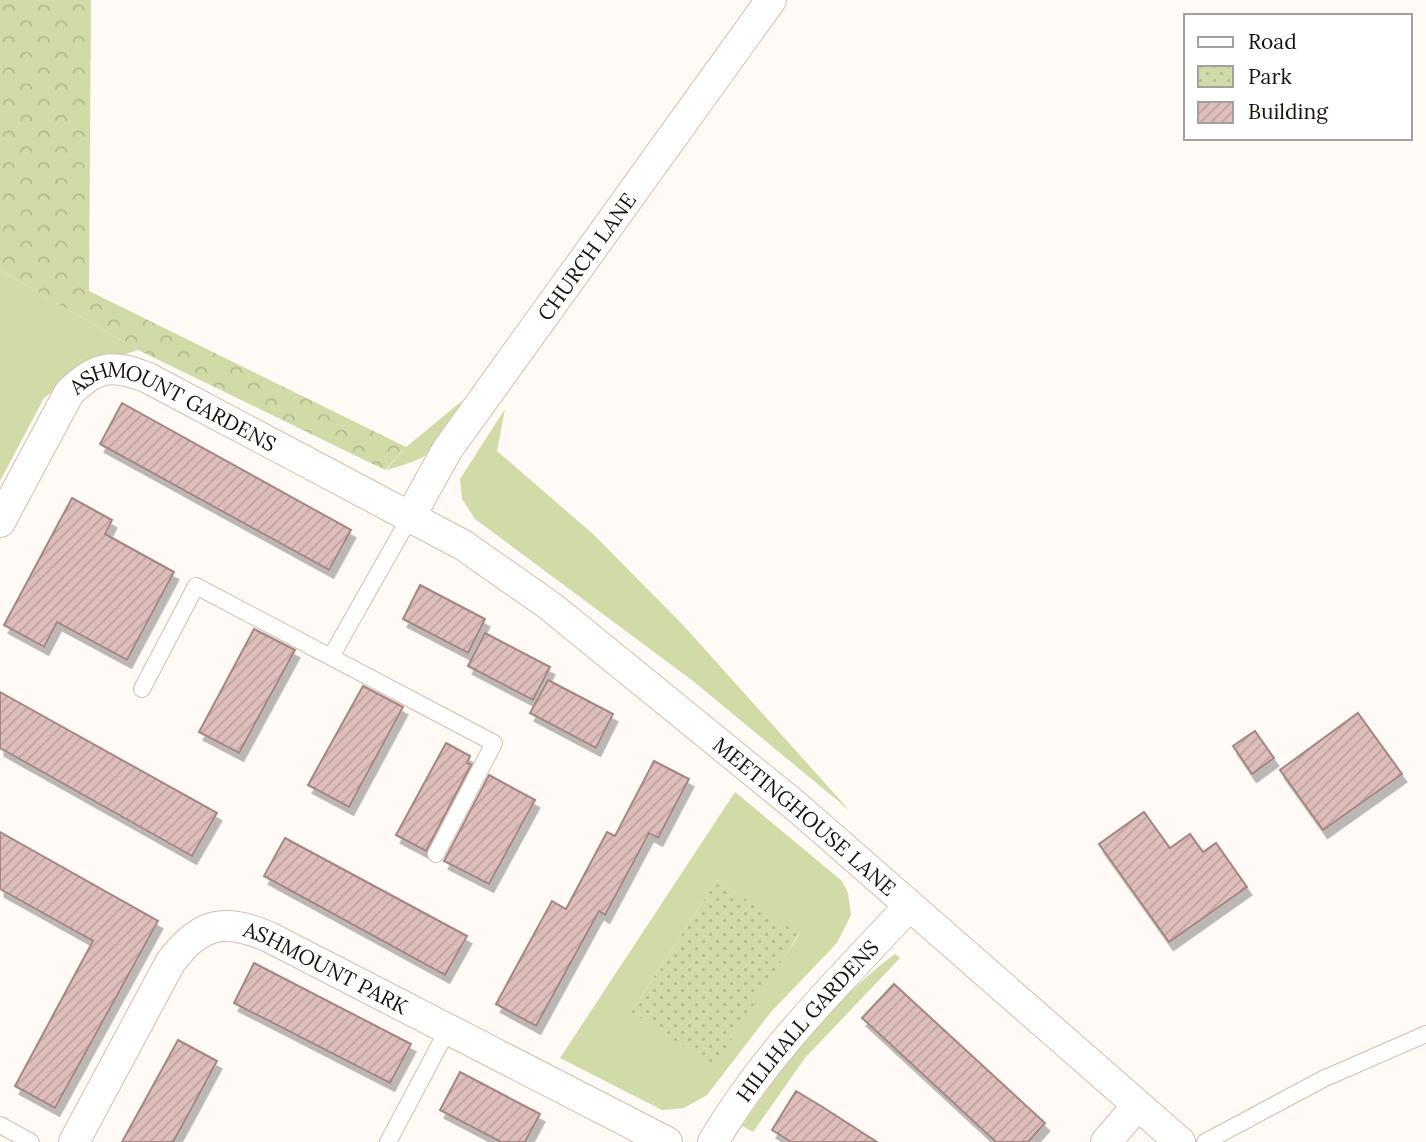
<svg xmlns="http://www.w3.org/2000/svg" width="1426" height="1142" font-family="Lora,serif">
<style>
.grass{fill:#d0dba7;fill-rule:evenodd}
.forest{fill:url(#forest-crowns)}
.park{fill:url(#park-dots)}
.building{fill:url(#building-hatch);stroke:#a48684;stroke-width:2;filter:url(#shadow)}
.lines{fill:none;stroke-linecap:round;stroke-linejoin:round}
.lane-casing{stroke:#d7bdad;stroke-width:18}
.street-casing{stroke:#d7bdad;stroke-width:32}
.lane{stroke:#fff;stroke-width:16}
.street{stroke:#fff;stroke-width:30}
.labels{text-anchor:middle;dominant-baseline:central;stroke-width:7;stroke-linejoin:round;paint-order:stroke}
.street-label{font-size:21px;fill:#1a110c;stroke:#fff}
</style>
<defs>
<pattern id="forest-crowns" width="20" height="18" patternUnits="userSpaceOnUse" patternTransform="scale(1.75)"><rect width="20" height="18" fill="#d0dba7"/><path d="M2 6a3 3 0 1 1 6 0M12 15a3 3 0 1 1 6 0" fill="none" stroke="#b2bb8f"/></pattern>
<pattern id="park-dots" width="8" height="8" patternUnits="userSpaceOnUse" patternTransform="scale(1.75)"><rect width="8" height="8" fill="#d0dba7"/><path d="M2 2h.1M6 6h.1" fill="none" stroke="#b2bb8f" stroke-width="1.8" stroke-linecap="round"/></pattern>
<pattern id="building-hatch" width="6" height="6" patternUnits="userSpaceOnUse" patternTransform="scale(1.75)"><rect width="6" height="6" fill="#debebc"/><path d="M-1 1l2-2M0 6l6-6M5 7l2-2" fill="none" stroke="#bea2a0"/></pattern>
<filter id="shadow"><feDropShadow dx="4.5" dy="8" stdDeviation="0" flood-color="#0004"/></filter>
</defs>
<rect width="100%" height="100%" fill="#fffaf6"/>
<path class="grass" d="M 0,270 L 138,350 L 87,367 L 44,398 L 0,481 Z
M 462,401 C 438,449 439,456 386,470 L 406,447 Z
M 505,409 L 497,451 L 593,534 L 684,626 L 849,810 L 693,681 L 475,519 L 462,499 L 460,479 Z
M 735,792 L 842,881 L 848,893 L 851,915 L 837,943 L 771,1012 L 707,1095 L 684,1108 L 662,1110 L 560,1058 ZM 717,880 L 799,935 L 750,1008 L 631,1012 Z
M 895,954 L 900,958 L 805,1058 L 753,1132 L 742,1126 C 784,1064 834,999 895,954 Z"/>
<path class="forest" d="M 0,0 L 91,0 L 89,291 L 406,447 L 385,470 L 138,350 L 0,270 Z"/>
<path class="park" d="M 717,880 L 799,934 L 714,1066 L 631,1012 Z"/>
<path class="building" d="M 122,403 L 351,530 L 329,570 L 100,444 Z
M 72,498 L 112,520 L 105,534 L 174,572 L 127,660 L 57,622 L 44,647 L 4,625 Z
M 420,585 L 485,619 L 468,653 L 403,619 Z
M 254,629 L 295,650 L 239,753 L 199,732 Z
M 485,633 L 550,667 L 533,700 L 468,666 Z
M 548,680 L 613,714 L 596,748 L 530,713 Z
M 363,686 L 403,707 L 349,807 L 308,785 Z
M 0,692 L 217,813 L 192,856 L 0,748 Z
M 1358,713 L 1402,774 L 1323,830 L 1280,770 Z
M 1255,731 L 1274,758 L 1252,774 L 1233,746 Z
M 446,743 L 470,756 L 467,763 L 471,765 L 426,851 L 396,835 Z
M 654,761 L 689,779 L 658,838 L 649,833 L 605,915 L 599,911 L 536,1026 L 496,1004 L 552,901 L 566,909 L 607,832 L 615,836 Z
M 489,775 L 535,800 L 489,884 L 444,861 Z
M 1144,812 L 1170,848 L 1190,834 L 1203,852 L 1216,843 L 1247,887 L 1169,942 L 1099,844 Z
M 0,832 L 158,921 L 55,1108 L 15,1086 L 93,941 L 0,889 Z
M 285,838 L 467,936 L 445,975 L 264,876 Z
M 254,963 L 411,1044 L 390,1083 L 234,1003 Z
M 894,984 L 1045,1123 L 1028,1142 L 996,1142 L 862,1018 Z
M 178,1040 L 217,1061 L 189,1113 L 173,1142 L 122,1142 Z
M 460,1072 L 540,1114 L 525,1142 L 501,1142 L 440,1110 Z
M 796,1091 L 821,1106 L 877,1142 L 791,1142 L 772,1130 Z"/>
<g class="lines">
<defs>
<path id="lane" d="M 332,655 L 410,517
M 142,689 L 196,586 L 494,743 L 436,854
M 0,1125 L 31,1142
M 388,1142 L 448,1029
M 1205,1142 L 1323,1079 L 1426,1034"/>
<g id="street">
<path id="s1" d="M 410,517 L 447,450 L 771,0"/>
<path id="s2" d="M 0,522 L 69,393 C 97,365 113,364 148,378 L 463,545 L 550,606 L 797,807 L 1180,1142"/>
<path id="s3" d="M 74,1142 L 170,963 C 199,923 224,917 269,937 L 667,1142"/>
<path id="s4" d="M 713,1142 C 767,1051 838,983 909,906"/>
<path d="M 1106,1142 L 1137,1106"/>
</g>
</defs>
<use href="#lane" class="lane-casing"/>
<use href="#street" class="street-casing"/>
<use href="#lane" class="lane"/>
<use href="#street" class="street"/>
</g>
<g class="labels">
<g class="street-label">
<text stroke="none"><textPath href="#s1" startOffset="315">CHURCH LANE</textPath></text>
<text stroke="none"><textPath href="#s2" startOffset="264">ASHMOUNT GARDENS</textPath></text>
<text stroke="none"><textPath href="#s2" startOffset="1027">MEETINGHOUSE LANE</textPath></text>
<text stroke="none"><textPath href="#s3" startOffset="382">ASHMOUNT PARK</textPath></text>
<text stroke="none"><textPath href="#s4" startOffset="154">HILLHALL GARDENS</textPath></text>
</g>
</g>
<rect x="1184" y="14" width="228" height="126" fill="#ffffff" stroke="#a3a09e" stroke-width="2"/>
<rect x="1198" y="37" width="35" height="10" fill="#ffffff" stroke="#a3a09e" stroke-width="2"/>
<text x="1248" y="49" font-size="21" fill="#1a110c">Road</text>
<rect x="1198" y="66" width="35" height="21" fill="url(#park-dots)" stroke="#a3a09e" stroke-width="2"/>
<text x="1248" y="84" font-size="21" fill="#1a110c">Park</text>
<rect x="1198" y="102" width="35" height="21" fill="url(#building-hatch)" stroke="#a3a09e" stroke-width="2"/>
<text x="1248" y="119" font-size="21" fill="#1a110c">Building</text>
</svg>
